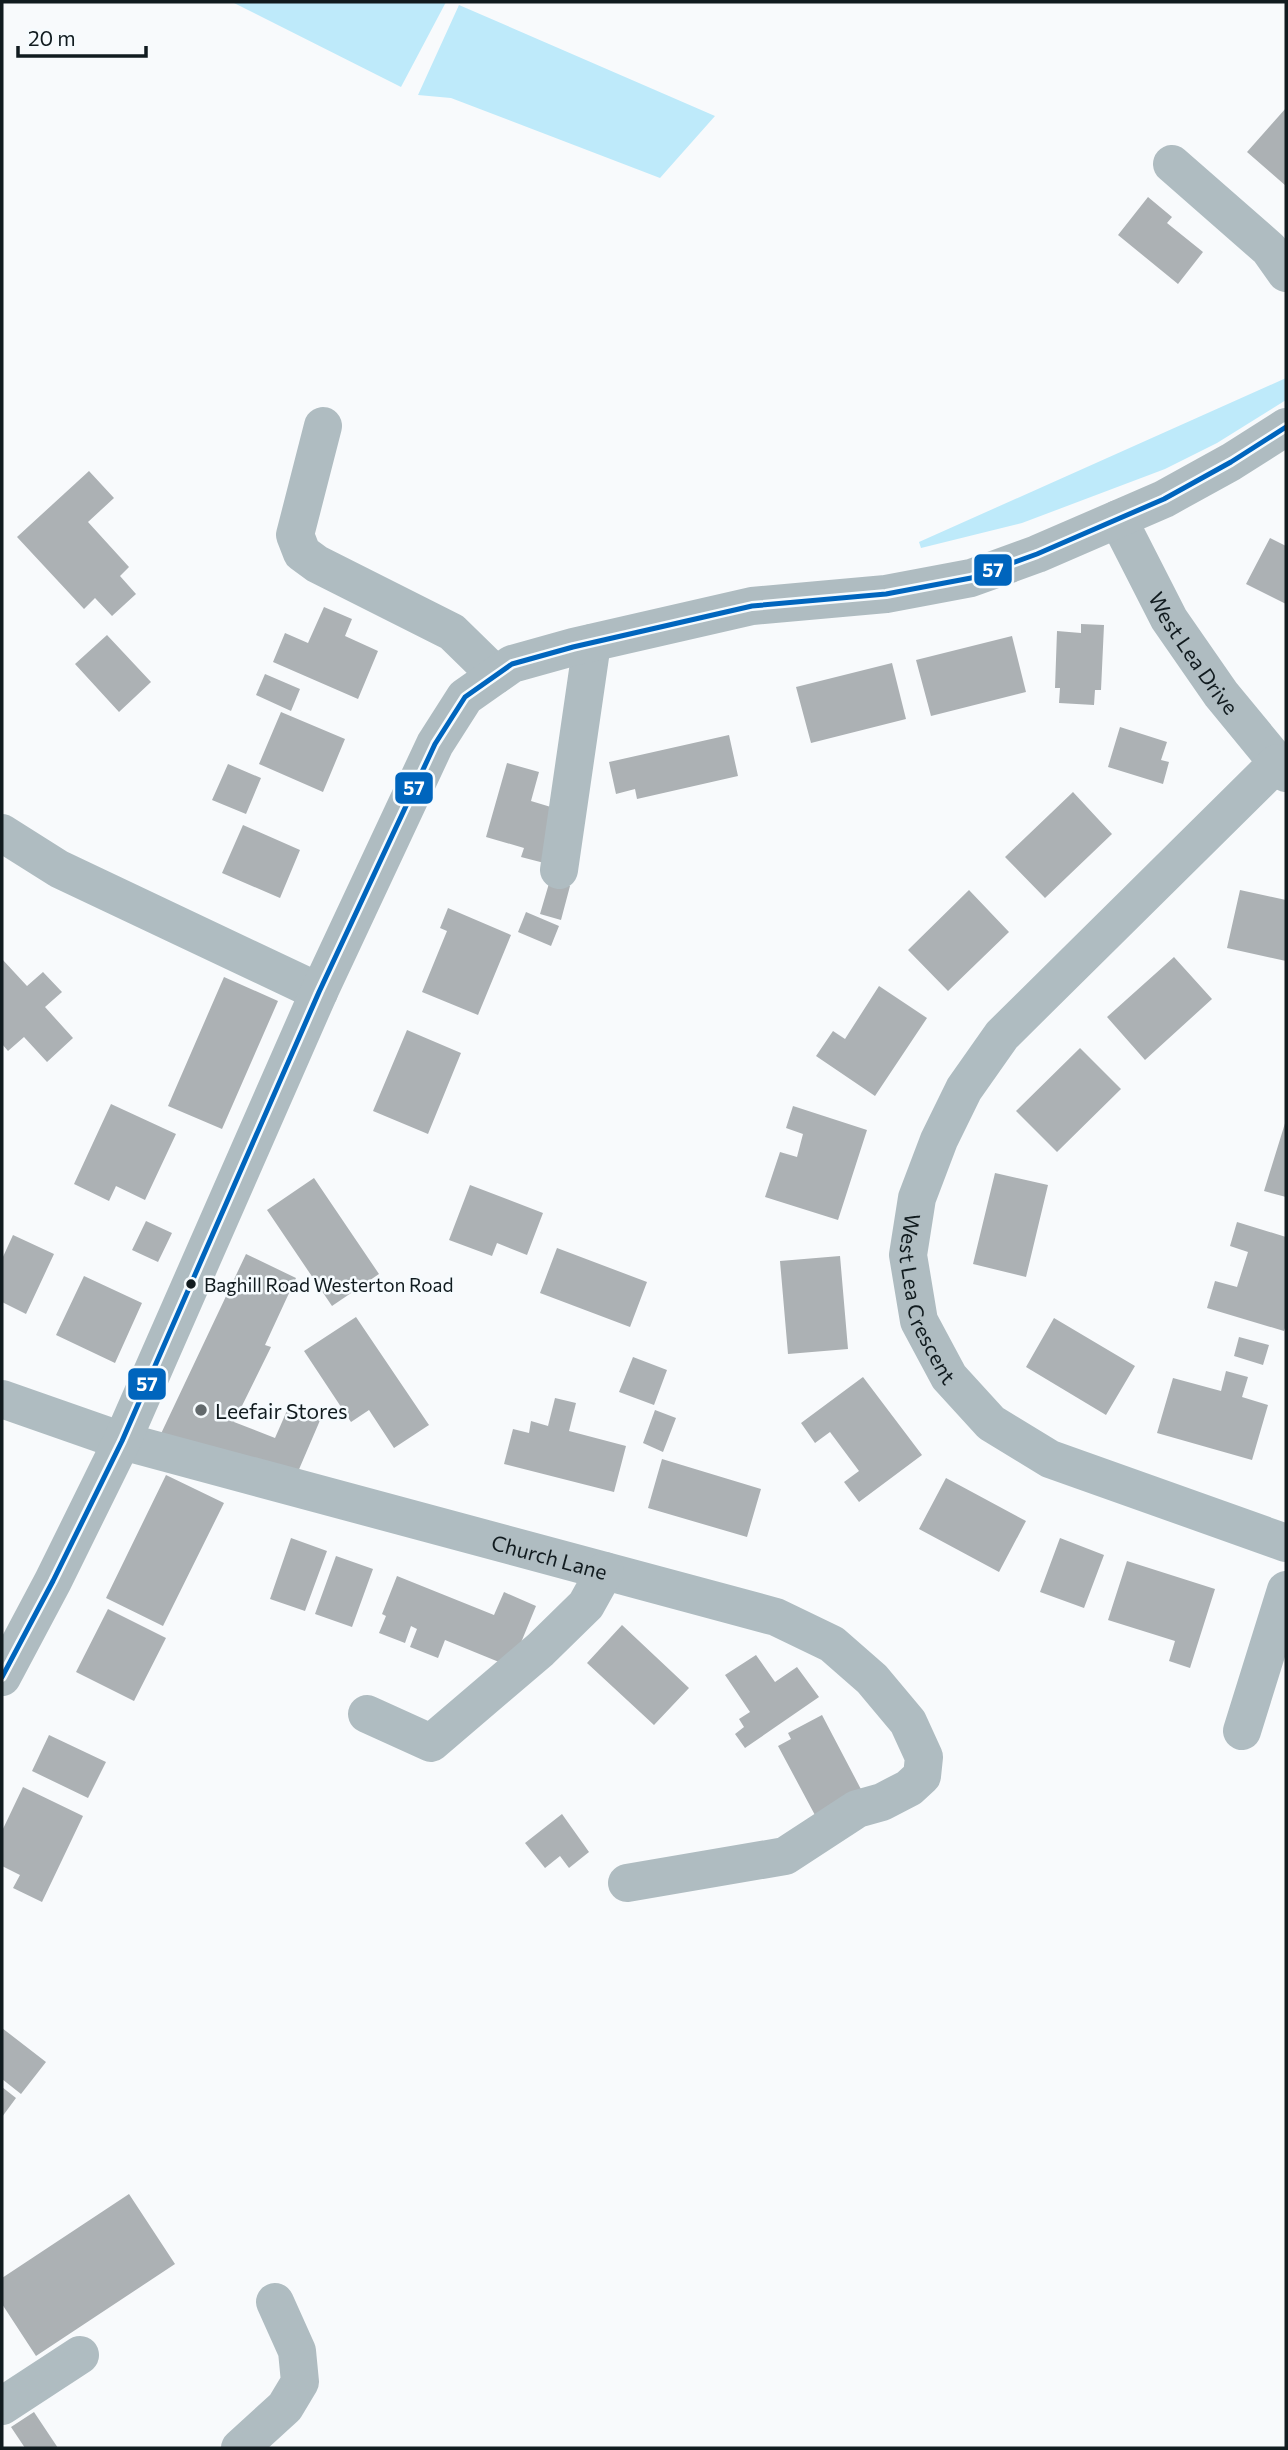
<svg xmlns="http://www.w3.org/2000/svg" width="1288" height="2450" font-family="Commissioner,sans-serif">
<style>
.green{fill:#beeafa}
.building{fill:#acb1b4}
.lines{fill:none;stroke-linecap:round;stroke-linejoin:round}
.minor{stroke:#afbcc1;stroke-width:38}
.bus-1-casing{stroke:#f6fbfe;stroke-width:10}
.bus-1{stroke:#0065bd;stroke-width:5}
.bus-dot{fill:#111b1f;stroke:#f6fbfe;stroke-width:2.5}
.poi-dot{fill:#62696c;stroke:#f6fbfe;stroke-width:2.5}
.labels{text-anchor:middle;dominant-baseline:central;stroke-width:5;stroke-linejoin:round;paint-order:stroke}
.bus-label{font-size:19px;fill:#111b1f;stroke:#f6fbfe;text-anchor:start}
.street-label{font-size:21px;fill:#111b1f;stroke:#f6fbfe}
.poi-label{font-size:21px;fill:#111b1f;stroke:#f6fbfe;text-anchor:start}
.line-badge{stroke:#f6fbfe;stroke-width:2.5}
.badge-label{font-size:19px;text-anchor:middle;font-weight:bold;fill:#fff}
</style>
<rect width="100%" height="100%" fill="#f8fafc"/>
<path class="green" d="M 232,2 L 446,2 L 401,87 Z
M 459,5 L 715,116 L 660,178 L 451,98 L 418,95 Z
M 1286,378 L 1286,400 L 1217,443 L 1165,469 L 1022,523 L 921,548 L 919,542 Z"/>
<path class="building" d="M 1286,108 L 1286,186 L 1247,152 Z
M 1148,197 L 1172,217 L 1167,223 L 1203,252 L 1178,284 L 1118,235 Z
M 89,471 L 114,498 L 88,522 L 129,567 L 120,576 L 136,594 L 112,616 L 95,598 L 84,609 L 17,537 Z
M 1270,538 L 1286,546 L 1286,604 L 1246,584 Z
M 324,607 L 352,619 L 345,636 L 378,651 L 358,699 L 273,662 L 285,633 L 308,643 Z
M 1081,624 L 1104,625 L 1101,690 L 1095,690 L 1094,705 L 1059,703 L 1060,688 L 1055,688 L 1057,631 L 1081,633 Z
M 107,635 L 151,682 L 119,712 L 75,664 Z
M 1012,636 L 1026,692 L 931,716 L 916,660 Z
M 892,663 L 906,719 L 811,743 L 796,687 Z
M 265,674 L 300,689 L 291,711 L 256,695 Z
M 281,712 L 345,739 L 323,792 L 259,764 Z
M 1120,727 L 1167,742 L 1161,760 L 1169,762 L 1163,784 L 1108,767 Z
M 729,735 L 738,776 L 637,799 L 635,789 L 616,794 L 609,762 Z
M 507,763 L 539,772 L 531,801 L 564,811 L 548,864 L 521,857 L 524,848 L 486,837 Z
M 228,764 L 261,778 L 246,814 L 212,800 Z
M 1073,792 L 1112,834 L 1045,898 L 1005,857 Z
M 243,825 L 300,850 L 280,898 L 222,873 Z
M 550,880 L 570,886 L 561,920 L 540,914 Z
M 969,890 L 1009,932 L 948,991 L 908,950 Z
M 1240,890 L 1286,900 L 1286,961 L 1227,948 Z
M 448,908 L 511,935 L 478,1015 L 422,992 L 447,931 L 440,928 Z
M 526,912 L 559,926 L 551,946 L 518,932 Z
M 1174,957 L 1212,999 L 1145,1060 L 1107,1017 Z
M 2,959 L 27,986 L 43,972 L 62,992 L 45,1007 L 73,1038 L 47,1062 L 24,1037 L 8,1051 L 2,1044 Z
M 224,977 L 278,1001 L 222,1129 L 168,1106 Z
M 879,986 L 927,1018 L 875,1096 L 816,1056 L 833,1031 L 845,1039 Z
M 407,1030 L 461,1053 L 428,1134 L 373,1111 Z
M 1080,1048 L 1121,1089 L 1057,1152 L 1016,1111 Z
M 111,1104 L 176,1134 L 145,1200 L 116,1186 L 109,1201 L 74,1184 Z
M 793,1106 L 867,1130 L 838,1220 L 765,1197 L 780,1152 L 797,1157 L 803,1134 L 786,1128 Z
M 1286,1120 L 1286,1197 L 1264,1191 Z
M 995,1173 L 1048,1185 L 1026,1277 L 973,1264 Z
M 314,1178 L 379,1274 L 332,1306 L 267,1210 Z
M 470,1185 L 543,1213 L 527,1255 L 497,1243 L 492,1256 L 449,1240 Z
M 146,1221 L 172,1233 L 158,1262 L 132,1250 Z
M 1237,1222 L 1286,1237 L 1286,1325 L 1284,1331 L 1207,1308 L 1215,1281 L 1237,1287 L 1248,1252 L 1230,1246 Z
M 13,1235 L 54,1254 L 26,1314 L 2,1302 L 2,1259 Z
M 557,1248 L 647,1282 L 630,1327 L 540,1293 Z
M 246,1254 L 296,1278 L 265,1345 L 271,1347 L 234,1422 L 275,1438 L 289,1406 L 321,1418 L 294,1481 L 158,1440 Z
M 840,1256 L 848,1349 L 788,1354 L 780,1261 Z
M 84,1276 L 142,1303 L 115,1363 L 56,1335 Z
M 356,1317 L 429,1425 L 394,1448 L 369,1410 L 351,1422 L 304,1351 Z
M 1054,1318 L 1135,1366 L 1106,1415 L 1026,1367 Z
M 1239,1337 L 1269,1345 L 1263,1365 L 1234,1356 Z
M 633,1357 L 667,1370 L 654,1405 L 619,1392 Z
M 1226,1371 L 1248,1377 L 1242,1397 L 1268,1405 L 1252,1460 L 1157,1433 L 1173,1378 L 1221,1391 Z
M 863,1377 L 922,1455 L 859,1502 L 844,1482 L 859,1471 L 830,1432 L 815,1443 L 801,1423 Z
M 555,1398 L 576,1403 L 569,1431 L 626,1446 L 614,1492 L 504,1464 L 513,1429 L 529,1433 L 531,1421 L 548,1426 Z
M 655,1410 L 676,1418 L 663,1452 L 643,1443 Z
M 662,1459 L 761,1489 L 747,1537 L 648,1508 Z
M 166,1475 L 224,1503 L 163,1626 L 106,1598 Z
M 946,1478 L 1026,1521 L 999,1572 L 919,1529 Z
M 291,1538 L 327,1551 L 305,1611 L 270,1599 Z
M 1060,1538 L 1104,1555 L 1084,1608 L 1040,1592 Z
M 336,1556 L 373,1569 L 352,1627 L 315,1614 Z
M 1127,1561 L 1215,1589 L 1190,1668 L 1169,1661 L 1175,1641 L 1108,1620 Z
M 397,1576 L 494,1615 L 504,1592 L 536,1606 L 511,1667 L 445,1640 L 438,1658 L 410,1647 L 417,1629 L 411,1626 L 405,1643 L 379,1633 L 386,1616 L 382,1614 Z
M 108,1609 L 166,1638 L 134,1701 L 76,1672 Z
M 622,1625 L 689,1688 L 654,1725 L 587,1663 Z
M 756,1655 L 775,1682 L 797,1667 L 819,1697 L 745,1748 L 735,1734 L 744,1727 L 739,1719 L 750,1712 L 725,1675 Z
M 822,1715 L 864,1795 L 816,1817 L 778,1746 L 791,1739 L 788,1733 Z
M 49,1735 L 106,1762 L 88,1798 L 32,1771 Z
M 23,1787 L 83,1816 L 42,1902 L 13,1888 L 20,1875 L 2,1866 L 2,1831 Z
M 562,1814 L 589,1852 L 569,1868 L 560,1856 L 545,1868 L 525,1843 Z
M 2,2028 L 46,2062 L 21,2094 L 2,2079 Z
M 2,2087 L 16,2098 L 2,2117 Z
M 129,2194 L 175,2264 L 36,2356 L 2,2304 L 2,2278 Z
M 34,2412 L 58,2448 L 25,2448 L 11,2427 Z"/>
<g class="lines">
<g class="minor">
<path d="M 1172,164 L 1269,249 L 1286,273"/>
<path d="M 323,426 L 295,535 L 302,553 L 317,564 L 452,632 L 496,675"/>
<path id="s1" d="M 1118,519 L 1169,619 L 1221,694 L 1286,773"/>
<path id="s2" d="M 1277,763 L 1002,1035 L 964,1089 L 939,1140 L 917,1198 L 908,1255 L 919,1321 L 949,1377 L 991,1423 L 1050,1459 L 1286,1543"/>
<path d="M 2,833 L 59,869 L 319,992"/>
<path d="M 559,870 L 592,643"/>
<path id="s3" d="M 2,1399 L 122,1441 L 776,1617 L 832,1644 L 872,1679 L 908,1722 L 924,1757 L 922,1776 L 909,1788 L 882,1802 L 857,1809 L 785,1856 L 627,1883"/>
<path d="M 2,1677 L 53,1581 L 122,1441 L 319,992 L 435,744 L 465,697 L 512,664 L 573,647 L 752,606 L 886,594 L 971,578 L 1037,554 L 1164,499 L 1231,462 L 1286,427"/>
<path d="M 367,1714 L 431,1743 L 540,1650 L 586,1605 L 605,1571"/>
<path d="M 1242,1731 L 1286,1590"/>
<path d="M 2,2406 L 80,2355"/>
<path d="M 240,2448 L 285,2407 L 300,2382 L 297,2351 L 275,2302"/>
</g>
<defs>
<path id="bus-1" d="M 2,1677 L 53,1581 L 122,1441 L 319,992 L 435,744 L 465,697 L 512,664 L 573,647 L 752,606 L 886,594 L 971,578 L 1037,554 L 1164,499 L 1231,462 L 1286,427"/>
</defs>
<use href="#bus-1" class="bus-1-casing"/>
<use href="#bus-1" class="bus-1"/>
</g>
<circle class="bus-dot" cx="191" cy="1284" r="6"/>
<circle class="poi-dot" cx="201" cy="1410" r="7"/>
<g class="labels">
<g class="bus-label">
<text x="204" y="1284">Baghill Road Westerton Road</text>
</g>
<g class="street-label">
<text stroke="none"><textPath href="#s1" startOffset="154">West Lea Drive</textPath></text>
<text stroke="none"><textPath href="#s2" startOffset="676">West Lea Crescent</textPath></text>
<text stroke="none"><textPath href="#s3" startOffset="570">Church Lane</textPath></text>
</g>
<g class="poi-label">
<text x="215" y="1410">Leefair Stores</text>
</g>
</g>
<g class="line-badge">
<rect x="973" y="553" width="40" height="34" rx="7" fill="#0065bd"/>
<rect x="394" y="771" width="40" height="34" rx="7" fill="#0065bd"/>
<rect x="127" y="1367" width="40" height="34" rx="7" fill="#0065bd"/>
</g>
<g class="badge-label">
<text x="993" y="577">57</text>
<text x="414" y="795">57</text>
<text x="147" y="1391">57</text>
</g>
<rect width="1288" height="2450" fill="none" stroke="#111b1f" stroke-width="7"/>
<path d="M18 46v10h128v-10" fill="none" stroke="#111b1f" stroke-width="3.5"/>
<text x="28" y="46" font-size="21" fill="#111b1f" stroke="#f6fbfe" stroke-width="5" paint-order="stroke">20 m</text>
</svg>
